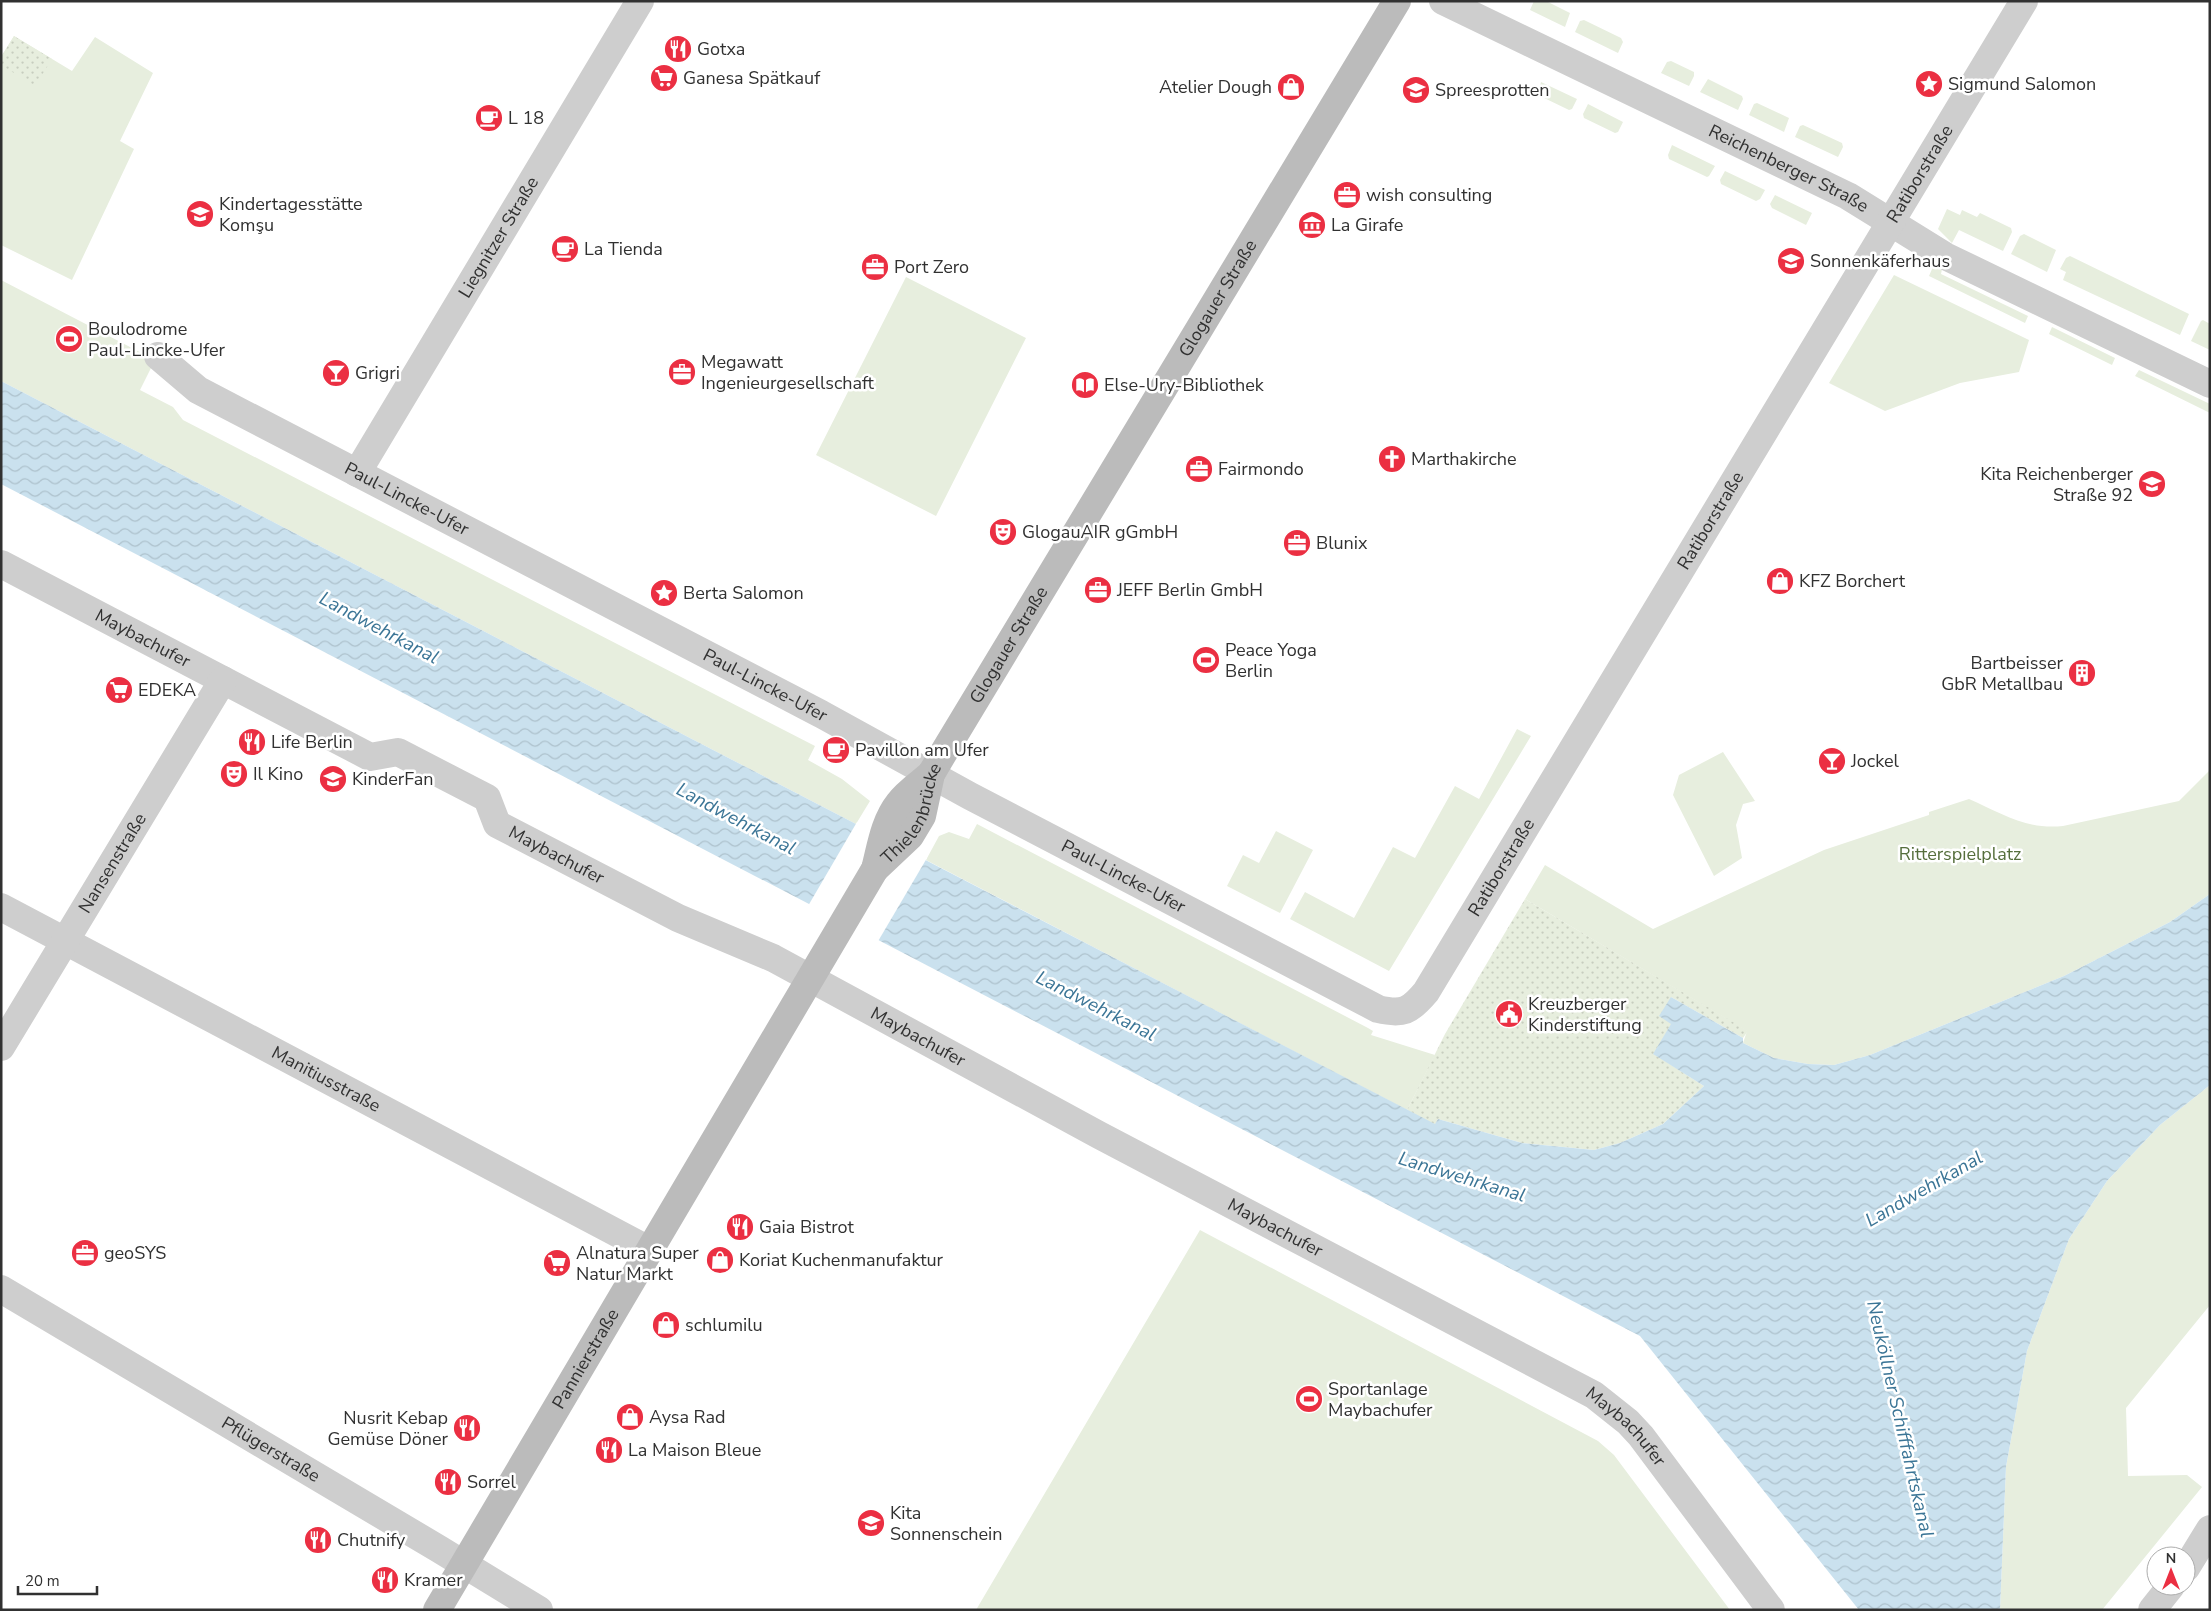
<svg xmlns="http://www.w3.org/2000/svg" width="2211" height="1611" font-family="'Nunito Sans',sans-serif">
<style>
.green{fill:#e7eede}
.garden{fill:url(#garden-dots)}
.water{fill:url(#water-waves)}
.pier{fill:#fff}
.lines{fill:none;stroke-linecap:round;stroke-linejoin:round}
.street{stroke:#cecece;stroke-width:28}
.secondary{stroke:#bbb;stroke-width:28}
.labels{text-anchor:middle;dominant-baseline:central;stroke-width:5;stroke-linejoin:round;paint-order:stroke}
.poi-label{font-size:18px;fill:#313131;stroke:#fff;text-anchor:start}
.street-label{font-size:18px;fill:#313131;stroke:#fff}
.park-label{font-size:18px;fill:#556e3c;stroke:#fff}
.water-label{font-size:19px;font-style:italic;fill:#3b7596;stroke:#fff}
</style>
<defs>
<pattern id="garden-dots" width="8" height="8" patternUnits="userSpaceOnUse" patternTransform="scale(1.25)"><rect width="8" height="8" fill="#e7eede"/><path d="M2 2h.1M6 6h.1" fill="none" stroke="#c7cdbf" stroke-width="1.8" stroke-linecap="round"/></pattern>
<pattern id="water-waves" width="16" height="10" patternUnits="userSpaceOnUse" patternTransform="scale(1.25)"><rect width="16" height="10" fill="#cae1ee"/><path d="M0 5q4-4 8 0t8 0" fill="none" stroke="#aec2cd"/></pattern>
</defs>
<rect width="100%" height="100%" fill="#fff"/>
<path class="green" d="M 1534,1 L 1546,1 L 1570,13 L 1565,27 L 1530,10 Z
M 1584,20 L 1621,38 L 1623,42 L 1618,53 L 1575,32 L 1580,21 Z
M 14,36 L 72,71 L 95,37 L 153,73 L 120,141 L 134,149 L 72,280 L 1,245 L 1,57 Z
M 1671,61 L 1694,72 L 1694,76 L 1689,86 L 1661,73 L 1667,62 Z
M 1708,79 L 1742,96 L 1743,99 L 1738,110 L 1700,92 Z
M 1541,82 L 1577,99 L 1572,109 L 1569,110 L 1538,95 Z
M 1757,103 L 1789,118 L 1784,132 L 1749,115 L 1754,104 Z
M 1588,104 L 1623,122 L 1618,132 L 1615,133 L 1584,118 L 1583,114 Z
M 1803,125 L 1842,143 L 1843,147 L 1838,157 L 1795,137 L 1800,126 Z
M 1672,145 L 1715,166 L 1709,176 L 1707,177 L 1669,159 L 1668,155 Z
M 1725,171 L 1765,190 L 1760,199 L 1756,201 L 1721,184 L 1720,180 Z
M 1775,195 L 1812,213 L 1806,225 L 1772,208 L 1770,204 Z
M 1947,209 L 1960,215 L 1962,210 L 1977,217 L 1980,213 L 2011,228 L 2012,232 L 2003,251 L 1959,230 L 1952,243 L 1938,229 Z
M 2024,234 L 2056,250 L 2047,272 L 2011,254 L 2020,236 Z
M 2070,256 L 2189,314 L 2180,335 L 2063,280 L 2066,272 L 2060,269 L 2066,258 Z
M 1935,262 L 1942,269 L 1941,274 L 2028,316 L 2025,323 L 1929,276 Z
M 1894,275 L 2029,340 L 2019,372 L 1960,383 L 1885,411 L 1829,383 Z
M 906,277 L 1026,338 L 936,516 L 816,455 Z
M 1,280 L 155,360 L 140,390 L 173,407 L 183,420 L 815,746 L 808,760 L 842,779 L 870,801 L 856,824 L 1,381 Z
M 2203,320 L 2210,324 L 2210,350 L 2191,341 L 2201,321 Z
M 2052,327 L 2115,358 L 2112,365 L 2049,334 Z
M 2139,370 L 2210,404 L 2210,413 L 2135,376 Z
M 1517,729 L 1531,736 L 1389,971 L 1290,919 L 1305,892 L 1354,918 L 1393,847 L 1415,858 L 1455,786 L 1479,799 Z
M 1723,752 L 1755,801 L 1743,804 L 1736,825 L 1742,858 L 1714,876 L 1673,795 L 1679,775 Z
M 2210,770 L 2210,894 L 2170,922 L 2064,976 L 1870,1055 L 1834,1065 L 1808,1064 L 1774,1058 L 1743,1043 L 1747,1031 L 1525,899 L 1545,865 L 1653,929 L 1824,850 L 1929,815 L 1929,812 L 1969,799 C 2001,813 2026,830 2063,826 L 2179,801 Z
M 977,824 L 1368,1028 L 1373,1031 L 1371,1035 L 1435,1055 L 1407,1110 L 926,860 L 939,836 L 949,832 L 969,839 Z
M 1276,831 L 1313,850 L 1280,913 L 1227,886 L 1243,855 L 1259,863 Z
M 2210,1085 L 2210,1305 L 2126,1408 L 2128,1476 L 2187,1475 L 2202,1487 L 2102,1610 L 2000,1610 L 2006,1467 L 2027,1351 L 2069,1239 L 2107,1181 L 2160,1125 Z
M 1200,1230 L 1598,1441 L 1614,1455 L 1730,1610 L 976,1610 Z"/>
<path class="garden" d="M 14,36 L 52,59 L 35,86 L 1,65 L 1,57 Z
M 1525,899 L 1748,1031 L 1743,1038 L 1671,997 L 1672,1023 L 1654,1054 L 1704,1086 L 1663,1124 L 1620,1143 L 1594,1150 L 1522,1143 L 1438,1119 L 1435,1125 L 1407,1110 L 1445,1034 Z"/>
<path class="water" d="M 1,381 L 1435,1124 L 1438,1119 L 1522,1143 L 1594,1150 L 1620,1143 L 1663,1124 L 1704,1086 L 1653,1054 L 1671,1024 L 1659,1016 L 1671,997 L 1743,1038 L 1743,1043 L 1774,1058 L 1808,1064 L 1834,1065 L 1870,1055 L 2064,976 L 2170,922 L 2210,894 L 2210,1085 L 2160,1125 L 2107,1181 L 2069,1239 L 2027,1351 L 2006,1467 L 2000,1610 L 1859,1610 L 1640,1336 L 1,484 Z"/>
<path class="pier" d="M 857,822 L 927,858 L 877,943 L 808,906 Z"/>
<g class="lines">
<g class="street">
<path id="s1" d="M 1443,1 L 1848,196 L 1945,256 L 2210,384"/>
<path id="s2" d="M 158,356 L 198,390 L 821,714 L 970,796 L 1378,1009 C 1403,1015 1410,1011 1426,992 L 2024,1"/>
<path id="s3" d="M 357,473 L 640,1"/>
<path id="s4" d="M 1,564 L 370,757 L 398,752 L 487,798 L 497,824 L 678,918 L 773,958 L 1099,1135 L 1594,1395 L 1628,1422 L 1641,1436 L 1771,1610"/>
<path id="s5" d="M 1,907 L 649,1250"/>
<path id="s6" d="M 1,1047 L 223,680"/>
<path id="s7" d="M 1,1289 L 439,1549 L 539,1610"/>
<path d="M 2186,1568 L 2210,1529"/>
<path d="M 2152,1610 L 2171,1586"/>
</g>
<g class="secondary">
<path id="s8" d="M 875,869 L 910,836 L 922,816 L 931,774 L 947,747 L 1397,1"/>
<path id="s9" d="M 437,1610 L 875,869 C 881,846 884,822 899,803 C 907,792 921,783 931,774"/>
</g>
</g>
<defs>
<symbol id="restaurant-disc" viewBox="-11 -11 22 22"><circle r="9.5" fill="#eb2f42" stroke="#fff"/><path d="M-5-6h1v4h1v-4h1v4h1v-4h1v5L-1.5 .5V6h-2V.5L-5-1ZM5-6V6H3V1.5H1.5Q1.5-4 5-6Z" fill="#fff"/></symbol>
<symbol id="supermarket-disc" viewBox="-11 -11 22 22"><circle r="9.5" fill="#eb2f42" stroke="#fff"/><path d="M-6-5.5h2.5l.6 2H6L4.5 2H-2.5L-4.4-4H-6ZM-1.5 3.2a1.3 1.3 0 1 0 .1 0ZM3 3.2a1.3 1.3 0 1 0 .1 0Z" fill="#fff"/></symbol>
<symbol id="sight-disc" viewBox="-11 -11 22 22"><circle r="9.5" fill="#eb2f42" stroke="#fff"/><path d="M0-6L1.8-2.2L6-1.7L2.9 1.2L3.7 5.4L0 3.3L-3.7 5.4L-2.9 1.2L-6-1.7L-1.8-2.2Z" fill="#fff"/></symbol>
<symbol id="shop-disc" viewBox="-11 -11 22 22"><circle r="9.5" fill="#eb2f42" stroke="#fff"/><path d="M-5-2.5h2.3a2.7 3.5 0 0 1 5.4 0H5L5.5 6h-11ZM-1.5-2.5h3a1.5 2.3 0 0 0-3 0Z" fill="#fff"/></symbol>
<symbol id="school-disc" viewBox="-11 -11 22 22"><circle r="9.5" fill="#eb2f42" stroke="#fff"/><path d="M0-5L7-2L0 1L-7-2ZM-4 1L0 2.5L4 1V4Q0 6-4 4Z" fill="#fff"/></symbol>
<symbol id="cafe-disc" viewBox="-11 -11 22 22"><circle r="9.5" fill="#eb2f42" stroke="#fff"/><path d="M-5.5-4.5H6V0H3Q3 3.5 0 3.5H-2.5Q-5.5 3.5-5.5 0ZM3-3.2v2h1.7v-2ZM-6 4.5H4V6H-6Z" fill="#fff"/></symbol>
<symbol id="office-disc" viewBox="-11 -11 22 22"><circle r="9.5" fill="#eb2f42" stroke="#fff"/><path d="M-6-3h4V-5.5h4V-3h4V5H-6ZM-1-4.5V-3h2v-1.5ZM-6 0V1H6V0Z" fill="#fff"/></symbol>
<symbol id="museum-disc" viewBox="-11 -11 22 22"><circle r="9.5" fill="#eb2f42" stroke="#fff"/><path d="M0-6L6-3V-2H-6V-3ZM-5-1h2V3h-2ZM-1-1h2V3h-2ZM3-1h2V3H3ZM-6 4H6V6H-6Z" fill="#fff"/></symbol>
<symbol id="stadium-disc" viewBox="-11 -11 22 22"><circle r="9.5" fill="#eb2f42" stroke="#fff"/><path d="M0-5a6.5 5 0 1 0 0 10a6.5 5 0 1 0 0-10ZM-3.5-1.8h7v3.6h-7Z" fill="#fff"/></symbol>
<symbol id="bar-disc" viewBox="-11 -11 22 22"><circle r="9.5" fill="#eb2f42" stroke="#fff"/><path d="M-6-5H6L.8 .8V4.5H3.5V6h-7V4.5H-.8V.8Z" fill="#fff"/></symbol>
<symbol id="library-disc" viewBox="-11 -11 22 22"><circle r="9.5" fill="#eb2f42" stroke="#fff"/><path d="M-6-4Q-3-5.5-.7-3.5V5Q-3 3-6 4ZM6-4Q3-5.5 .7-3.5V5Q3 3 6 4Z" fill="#fff"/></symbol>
<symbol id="church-disc" viewBox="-11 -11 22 22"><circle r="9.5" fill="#eb2f42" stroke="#fff"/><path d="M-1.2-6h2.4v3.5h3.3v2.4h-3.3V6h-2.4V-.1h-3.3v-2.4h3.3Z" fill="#fff"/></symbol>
<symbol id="theatre-disc" viewBox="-11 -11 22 22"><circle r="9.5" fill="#eb2f42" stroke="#fff"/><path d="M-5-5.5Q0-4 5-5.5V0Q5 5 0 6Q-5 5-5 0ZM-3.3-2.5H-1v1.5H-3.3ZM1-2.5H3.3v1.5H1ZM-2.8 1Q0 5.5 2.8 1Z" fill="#fff"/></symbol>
<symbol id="building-disc" viewBox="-11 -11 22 22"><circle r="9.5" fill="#eb2f42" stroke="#fff"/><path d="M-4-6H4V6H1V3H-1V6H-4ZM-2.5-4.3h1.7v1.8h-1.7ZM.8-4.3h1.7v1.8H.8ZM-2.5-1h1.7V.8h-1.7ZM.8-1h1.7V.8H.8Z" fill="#fff"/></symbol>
<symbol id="civic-disc" viewBox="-11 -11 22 22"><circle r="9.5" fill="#eb2f42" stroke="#fff"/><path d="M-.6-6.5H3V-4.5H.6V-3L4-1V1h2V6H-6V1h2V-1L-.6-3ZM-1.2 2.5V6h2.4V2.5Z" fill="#fff"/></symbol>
</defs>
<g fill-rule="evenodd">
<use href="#restaurant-disc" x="662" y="33" width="32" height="32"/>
<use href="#supermarket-disc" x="648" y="62" width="32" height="32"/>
<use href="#sight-disc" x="1913" y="68" width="32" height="32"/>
<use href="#shop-disc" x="1275" y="71" width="32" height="32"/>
<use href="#school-disc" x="1400" y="74" width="32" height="32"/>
<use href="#cafe-disc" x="473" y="102" width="32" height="32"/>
<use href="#office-disc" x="1331" y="179" width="32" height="32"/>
<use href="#school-disc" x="184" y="198" width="32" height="32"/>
<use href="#museum-disc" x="1296" y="209" width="32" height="32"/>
<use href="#cafe-disc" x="549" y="233" width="32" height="32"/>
<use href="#school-disc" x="1775" y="245" width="32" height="32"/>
<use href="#office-disc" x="859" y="251" width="32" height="32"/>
<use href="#stadium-disc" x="53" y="323" width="32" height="32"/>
<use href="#office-disc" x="666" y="356" width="32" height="32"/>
<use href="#bar-disc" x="320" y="357" width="32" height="32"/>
<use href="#library-disc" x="1069" y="369" width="32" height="32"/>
<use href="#church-disc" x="1376" y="443" width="32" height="32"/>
<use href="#office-disc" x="1183" y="453" width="32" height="32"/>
<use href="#school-disc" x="2136" y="468" width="32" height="32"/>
<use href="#theatre-disc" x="987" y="516" width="32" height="32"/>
<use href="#office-disc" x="1281" y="527" width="32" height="32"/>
<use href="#shop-disc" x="1764" y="565" width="32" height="32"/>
<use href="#office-disc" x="1082" y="574" width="32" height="32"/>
<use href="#sight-disc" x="648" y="577" width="32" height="32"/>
<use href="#stadium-disc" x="1190" y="644" width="32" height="32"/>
<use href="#building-disc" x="2066" y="657" width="32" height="32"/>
<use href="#supermarket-disc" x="103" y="674" width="32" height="32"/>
<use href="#restaurant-disc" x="236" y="726" width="32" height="32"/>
<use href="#cafe-disc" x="820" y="734" width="32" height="32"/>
<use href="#bar-disc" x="1816" y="745" width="32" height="32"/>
<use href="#theatre-disc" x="218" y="758" width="32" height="32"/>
<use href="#school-disc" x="317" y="763" width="32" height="32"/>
<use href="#civic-disc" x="1493" y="998" width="32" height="32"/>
<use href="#restaurant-disc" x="724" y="1211" width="32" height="32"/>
<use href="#office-disc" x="69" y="1237" width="32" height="32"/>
<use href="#shop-disc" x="704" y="1244" width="32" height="32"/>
<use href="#supermarket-disc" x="541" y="1247" width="32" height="32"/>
<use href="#shop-disc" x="650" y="1309" width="32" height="32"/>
<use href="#stadium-disc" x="1293" y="1383" width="32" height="32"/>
<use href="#shop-disc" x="614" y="1401" width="32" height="32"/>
<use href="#restaurant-disc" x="451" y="1412" width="32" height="32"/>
<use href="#restaurant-disc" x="593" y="1434" width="32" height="32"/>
<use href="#restaurant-disc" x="432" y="1466" width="32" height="32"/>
<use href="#school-disc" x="855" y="1507" width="32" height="32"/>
<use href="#restaurant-disc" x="302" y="1524" width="32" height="32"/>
<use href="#restaurant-disc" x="369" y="1564" width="32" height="32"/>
</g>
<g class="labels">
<g class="poi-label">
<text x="697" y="49">Gotxa</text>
<text x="683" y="78">Ganesa Spätkauf</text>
<text x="1948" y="84">Sigmund Salomon</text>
<text x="1272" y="87" text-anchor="end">Atelier Dough</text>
<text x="1435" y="90">Spreesprotten</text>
<text x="508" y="118">L 18</text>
<text x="1366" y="195">wish consulting</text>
<text x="219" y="204">Kindertagesstätte<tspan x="219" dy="21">Komşu</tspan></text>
<text x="1331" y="225">La Girafe</text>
<text x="584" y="249">La Tienda</text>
<text x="1810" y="261">Sonnenkäferhaus</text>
<text x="894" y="267">Port Zero</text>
<text x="88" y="329">Boulodrome<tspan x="88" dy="21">Paul-Lincke-Ufer</tspan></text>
<text x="701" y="362">Megawatt<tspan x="701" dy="21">Ingenieurgesellschaft</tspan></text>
<text x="355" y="373">Grigri</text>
<text x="1104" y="385">Else-Ury-Bibliothek</text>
<text x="1411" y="459">Marthakirche</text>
<text x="1218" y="469">Fairmondo</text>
<text x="2133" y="474" text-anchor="end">Kita Reichenberger<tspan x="2133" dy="21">Straße 92</tspan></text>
<text x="1022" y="532">GlogauAIR gGmbH</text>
<text x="1316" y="543">Blunix</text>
<text x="1799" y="581">KFZ Borchert</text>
<text x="1117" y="590">JEFF Berlin GmbH</text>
<text x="683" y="593">Berta Salomon</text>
<text x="1225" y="650">Peace Yoga<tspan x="1225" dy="21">Berlin</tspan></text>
<text x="2063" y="663" text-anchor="end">Bartbeisser<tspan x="2063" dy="21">GbR Metallbau</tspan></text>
<text x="138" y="690">EDEKA</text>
<text x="271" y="742">Life Berlin</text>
<text x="855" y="750">Pavillon am Ufer</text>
<text x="1851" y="761">Jockel</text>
<text x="253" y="774">Il Kino</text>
<text x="352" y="779">KinderFan</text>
<text x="1528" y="1004">Kreuzberger<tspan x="1528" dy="21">Kinderstiftung</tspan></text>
<text x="759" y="1227">Gaia Bistrot</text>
<text x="104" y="1253">geoSYS</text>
<text x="576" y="1253">Alnatura Super<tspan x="576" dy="21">Natur Markt</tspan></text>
<text x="739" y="1260">Koriat Kuchenmanufaktur</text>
<text x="685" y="1325">schlumilu</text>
<text x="1328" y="1389">Sportanlage<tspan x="1328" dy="21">Maybachufer</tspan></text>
<text x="649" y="1417">Aysa Rad</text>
<text x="448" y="1418" text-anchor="end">Nusrit Kebap<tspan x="448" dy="21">Gemüse Döner</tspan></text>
<text x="628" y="1450">La Maison Bleue</text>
<text x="467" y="1482">Sorrel</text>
<text x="890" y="1513">Kita<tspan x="890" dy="21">Sonnenschein</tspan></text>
<text x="337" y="1540">Chutnify</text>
<text x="404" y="1580">Kramer</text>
</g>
<g class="street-label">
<text stroke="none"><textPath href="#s1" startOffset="384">Reichenberger Straße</textPath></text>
<text stroke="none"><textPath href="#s2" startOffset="2396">Ratiborstraße</textPath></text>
<text stroke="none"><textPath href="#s3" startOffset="275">Liegnitzer Straße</textPath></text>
<text stroke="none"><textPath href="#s8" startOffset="670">Glogauer Straße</textPath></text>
<text stroke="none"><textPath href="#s2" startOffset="288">Paul-Lincke-Ufer</textPath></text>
<text stroke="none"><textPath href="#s2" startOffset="1991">Ratiborstraße</textPath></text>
<text stroke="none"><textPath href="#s4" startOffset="160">Maybachufer</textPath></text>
<text stroke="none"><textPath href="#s8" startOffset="265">Glogauer Straße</textPath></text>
<text stroke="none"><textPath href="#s2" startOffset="692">Paul-Lincke-Ufer</textPath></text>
<text stroke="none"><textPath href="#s8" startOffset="69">Thielenbrücke</textPath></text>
<text stroke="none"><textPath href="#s4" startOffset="640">Maybachufer</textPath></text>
<text stroke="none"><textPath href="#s6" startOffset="215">Nansenstraße</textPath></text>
<text stroke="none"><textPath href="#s2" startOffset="1586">Ratiborstraße</textPath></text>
<text stroke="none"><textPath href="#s2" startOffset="1098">Paul-Lincke-Ufer</textPath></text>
<text stroke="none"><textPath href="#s4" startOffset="1045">Maybachufer</textPath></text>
<text stroke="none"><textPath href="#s5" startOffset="368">Manitiusstraße</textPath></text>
<text stroke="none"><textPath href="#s4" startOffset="1450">Maybachufer</textPath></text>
<text stroke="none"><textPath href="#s9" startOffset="292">Pannierstraße</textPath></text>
<text stroke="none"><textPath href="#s4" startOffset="1855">Maybachufer</textPath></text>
<text stroke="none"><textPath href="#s7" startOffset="314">Pflügerstraße</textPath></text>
</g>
<g class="park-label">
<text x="1960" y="854">Ritterspielplatz</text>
</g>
<g class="water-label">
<text transform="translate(379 628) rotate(28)">Landwehrkanal</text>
<text transform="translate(736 819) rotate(28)">Landwehrkanal</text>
<text transform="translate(1096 1006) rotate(27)">Landwehrkanal</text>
<text transform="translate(1462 1177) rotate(17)">Landwehrkanal</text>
<text transform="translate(1924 1189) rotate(-30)">Landwehrkanal</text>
<text transform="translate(1900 1419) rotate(77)">Neuköllner Schifffahrtskanal</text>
</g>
</g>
<rect width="2211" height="1611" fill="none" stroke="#313131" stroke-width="5"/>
<g transform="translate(2171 1571)"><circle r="24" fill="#ffffff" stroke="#adadad"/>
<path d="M0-4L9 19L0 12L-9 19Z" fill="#eb2f42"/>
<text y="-8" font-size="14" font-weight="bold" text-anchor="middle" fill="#313131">N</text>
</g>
<path d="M18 1586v8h79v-8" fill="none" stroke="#313131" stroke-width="2.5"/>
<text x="25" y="1586" font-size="15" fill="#313131" stroke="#ffffff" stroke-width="4" paint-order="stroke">20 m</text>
</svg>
